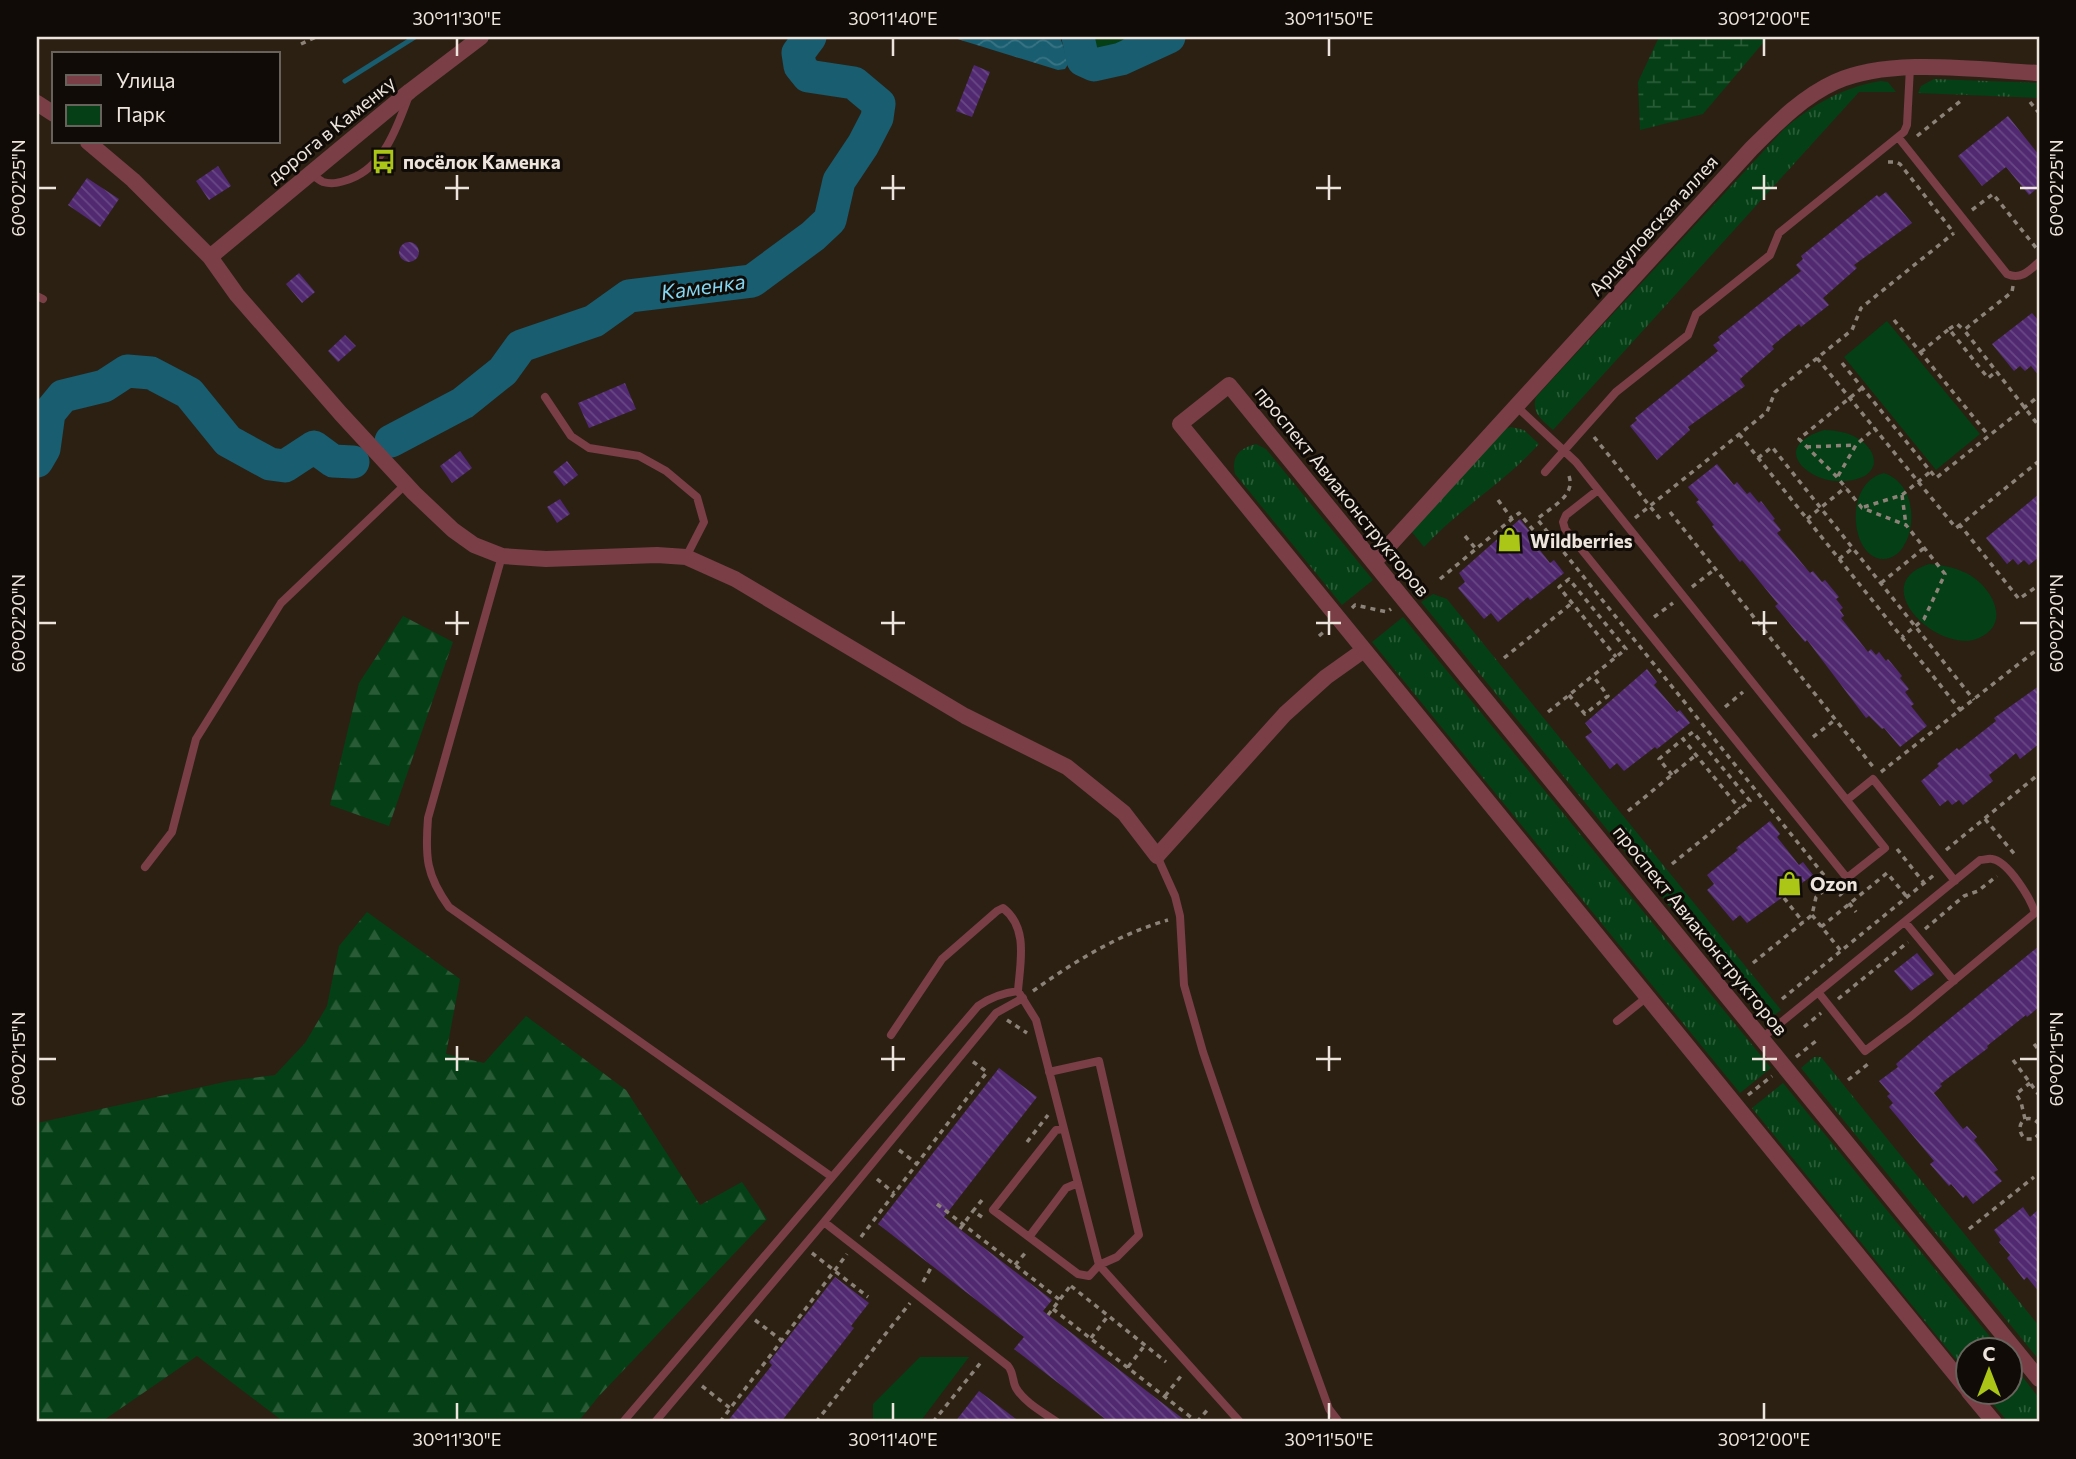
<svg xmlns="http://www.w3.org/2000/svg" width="2076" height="1459" font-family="Commissioner,sans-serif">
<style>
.grass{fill:url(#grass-tufts)}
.forest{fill:url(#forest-firs)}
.wetland{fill:url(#wetland-marsh)}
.park{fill:#043f15}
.water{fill:url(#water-waves)}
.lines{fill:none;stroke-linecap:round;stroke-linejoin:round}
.stream{stroke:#185d70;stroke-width:5}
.river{stroke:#185d70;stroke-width:33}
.building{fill:url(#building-back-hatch)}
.path{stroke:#8c8277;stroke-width:3.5;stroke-dasharray:5 5;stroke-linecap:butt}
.service{stroke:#793e46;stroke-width:8}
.minor{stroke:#793e46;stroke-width:16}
.ticks{fill:none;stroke:#ede5dd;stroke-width:2.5}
.labels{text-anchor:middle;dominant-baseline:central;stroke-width:6;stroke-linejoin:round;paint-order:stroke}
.street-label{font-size:19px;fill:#ede5dd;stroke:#100b06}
.poi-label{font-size:19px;font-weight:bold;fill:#ede5dd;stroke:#100b06;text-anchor:start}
.water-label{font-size:21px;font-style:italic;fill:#83d7f3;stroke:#100b06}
.neatline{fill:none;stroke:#ede5dd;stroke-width:2.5}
.ticks-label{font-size:18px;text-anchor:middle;fill:#ede5dd}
</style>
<defs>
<pattern id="grass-tufts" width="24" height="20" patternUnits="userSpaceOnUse" patternTransform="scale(1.75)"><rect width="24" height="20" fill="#043f15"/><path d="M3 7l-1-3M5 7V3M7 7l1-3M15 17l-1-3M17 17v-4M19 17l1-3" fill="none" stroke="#295b37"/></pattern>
<pattern id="forest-firs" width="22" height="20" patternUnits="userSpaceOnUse" patternTransform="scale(1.75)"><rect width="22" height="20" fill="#043f15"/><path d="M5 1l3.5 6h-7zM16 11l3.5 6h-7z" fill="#295b37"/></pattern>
<pattern id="wetland-marsh" width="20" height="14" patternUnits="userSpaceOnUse" patternTransform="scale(1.75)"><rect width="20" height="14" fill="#043f15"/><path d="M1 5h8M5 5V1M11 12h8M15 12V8" fill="none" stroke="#295b37"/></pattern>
<pattern id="water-waves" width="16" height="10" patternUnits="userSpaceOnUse" patternTransform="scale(1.75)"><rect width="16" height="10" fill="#185d70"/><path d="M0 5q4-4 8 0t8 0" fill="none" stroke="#3a7484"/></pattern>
<pattern id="building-back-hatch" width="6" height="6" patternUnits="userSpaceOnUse" patternTransform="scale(1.75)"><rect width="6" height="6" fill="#502970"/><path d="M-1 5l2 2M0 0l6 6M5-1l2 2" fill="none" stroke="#6a4884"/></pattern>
</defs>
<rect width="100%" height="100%" fill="#2c2013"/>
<path class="grass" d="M 1934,79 L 2039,83 L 2039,98 L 1918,93 L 1921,86 Z
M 1881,81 L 1888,82 L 1896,92 L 1859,92 L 1553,430 C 1542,420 1531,413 1536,397 L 1784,129 C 1812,105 1843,87 1881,81 Z
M 1511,427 L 1524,430 L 1539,444 C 1505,482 1459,509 1424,547 L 1411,531 L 1505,429 Z
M 1256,444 L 1266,449 L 1373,580 L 1342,605 L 1235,474 C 1231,457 1239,448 1256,444 Z
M 1433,594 L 1447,599 L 1781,1010 L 1771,1018 L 1761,1018 L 1421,602 Z
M 1403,617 L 1771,1068 L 1740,1093 L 1372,642 Z
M 1814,1057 L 1821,1057 L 2039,1326 L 2039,1360 L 1801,1068 Z
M 1783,1083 L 2001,1350 L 1968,1350 L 1967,1373 L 1752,1108 Z
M 2010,1361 L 2039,1398 L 2039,1422 L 2008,1422 L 1984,1393 L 2010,1392 Z"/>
<path class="forest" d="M 1090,37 L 1148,37 L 1095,48 Z
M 403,616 L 453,642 L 389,826 L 330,805 L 359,683 Z
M 367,912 L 460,979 L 446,1054 L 484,1063 L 526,1016 L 626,1090 L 700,1205 L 742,1182 L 767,1219 L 599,1396 L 578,1422 L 284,1422 L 197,1356 L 101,1422 L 37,1422 L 37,1123 L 229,1081 L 275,1075 L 305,1043 L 327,1006 L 339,946 Z"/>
<path class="wetland" d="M 1659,37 L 1768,37 L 1703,114 L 1640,130 L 1638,82 Z"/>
<path class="park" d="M 1887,321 L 1980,434 L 1936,470 L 1844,357 Z
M 1824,430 C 1879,430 1896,483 1837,481 C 1825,481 1811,475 1803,467 C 1784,447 1808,435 1824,430 Z
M 1884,473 C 1926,487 1915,560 1883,559 C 1850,558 1843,483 1884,473 Z
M 1929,564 C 1942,565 1954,567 1966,573 C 1991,585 2013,623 1979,638 C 1940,656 1864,585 1929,564 Z
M 920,1357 L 969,1357 L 920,1422 L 873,1422 L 873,1404 Z"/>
<path class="water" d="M 951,37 L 1060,37 L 1069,63 L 1065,69 L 1058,70 Z"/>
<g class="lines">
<path class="stream" d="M 345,81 L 415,37"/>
<path class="river" d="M 1078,37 L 1083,60 L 1094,65 L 1121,59 L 1169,37
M 391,441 L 463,403 L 503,371 L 521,346 L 594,321 L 629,296 L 752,281 L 813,236 L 830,220 L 839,181 L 863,145 L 877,118 L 879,104 L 854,83 L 808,76 L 800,66 L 798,53 L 810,37
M 37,461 L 44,449 L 49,413 L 63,396 L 104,386 L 127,371 L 151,373 L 189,393 L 228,441 L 270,464 L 285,466 L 314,447 L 333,461 L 353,462"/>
</g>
<path class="building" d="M 974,65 L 990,72 L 972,117 L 956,111 Z
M 2008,116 L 2039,155 L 2039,187 L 2029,195 L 2006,167 L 1982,186 L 1958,156 Z
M 218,166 L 231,186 L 209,200 L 196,181 Z
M 87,178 L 119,199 L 100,227 L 68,205 Z
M 1886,192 L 1912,223 L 1854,265 L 1857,268 L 1823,298 L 1829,305 L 1801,327 L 1799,324 L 1772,346 L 1774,349 L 1740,379 L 1745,386 L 1688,427 L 1690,430 L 1657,460 L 1630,426 L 1637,420 L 1635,418 L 1718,351 L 1713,345 L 1720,340 L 1718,337 L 1801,271 L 1796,265 L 1803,259 L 1801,256 L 1877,195 L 1879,197 Z
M399 252a10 10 0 1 1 20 0a10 10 0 1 1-20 0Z
M 299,273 L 315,292 L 302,303 L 286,284 Z
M 2032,313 L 2039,321 L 2039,376 L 2031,366 L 2025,371 L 2020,366 L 2014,371 L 1992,344 Z
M 345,335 L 356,346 L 338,362 L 328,351 Z
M 625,383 L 636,409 L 589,428 L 578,403 Z
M 460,451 L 472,468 L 452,483 L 440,466 Z
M 567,461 L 578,475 L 564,486 L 553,472 Z
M 1717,464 L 1734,485 L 1737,482 L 1747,494 L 1750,492 L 1759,503 L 1761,501 L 1775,519 L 1773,520 L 1781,530 L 1777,533 L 1805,567 L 1810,573 L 1813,571 L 1822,582 L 1825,580 L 1839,597 L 1836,599 L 1843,608 L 1840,610 L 1844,616 L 1841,618 L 1868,652 L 1871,649 L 1876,655 L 1879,652 L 1886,661 L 1888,659 L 1902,676 L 1900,678 L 1909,689 L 1905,692 L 1914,704 L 1911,706 L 1927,726 L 1900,747 L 1884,728 L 1882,729 L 1869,716 L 1866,718 L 1807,640 L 1805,642 L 1775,606 L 1778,604 L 1742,560 L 1740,562 L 1717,533 L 1712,526 L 1714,525 L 1696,502 L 1699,500 L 1688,487 Z
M 2039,494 L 2039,557 L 2029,565 L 2024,560 L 2018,565 L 2013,559 L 2007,564 L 1986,538 Z
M 560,499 L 570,514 L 557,523 L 547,507 Z
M 1520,519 L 1531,533 L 1528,535 L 1550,563 L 1554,560 L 1564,573 L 1530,600 L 1528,597 L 1498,622 L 1491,613 L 1484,619 L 1458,588 L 1465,582 L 1459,573 Z
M 1647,669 L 1657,682 L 1654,685 L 1677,712 L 1680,710 L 1690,723 L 1657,749 L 1655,747 L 1624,771 L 1617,763 L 1610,769 L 1585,737 L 1592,732 L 1585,723 Z
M 2039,686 L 2039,744 L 2020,759 L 2016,753 L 2003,764 L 1989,775 L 1993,781 L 1963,805 L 1959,800 L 1952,805 L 1948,800 L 1940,806 L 1921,781 L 1939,766 L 1937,764 L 1957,748 L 1959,750 L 1996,721 L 1994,718 Z
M 1770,821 L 1780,834 L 1777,837 L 1799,865 L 1803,862 L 1813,875 L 1747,923 L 1740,915 L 1733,921 L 1707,890 L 1714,884 L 1707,875 L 1738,850 L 1736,848 Z
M 2039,946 L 2039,1007 L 2027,1017 L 2026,1015 L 1987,1046 L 1988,1048 L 1940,1084 L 1942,1086 L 1934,1093 L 1963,1129 L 1967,1126 L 1977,1137 L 1974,1140 L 1998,1170 L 1994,1172 L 2002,1181 L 1973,1204 L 1966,1195 L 1963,1198 L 1951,1184 L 1949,1186 L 1930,1164 L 1934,1161 L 1889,1107 L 1893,1103 L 1887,1096 L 1890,1094 L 1879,1081 L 1898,1067 L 1896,1064 L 1926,1038 Z
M 1917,953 L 1934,974 L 1911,991 L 1894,971 Z
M 999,1068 L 1037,1097 L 944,1217 L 1052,1300 L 1043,1311 L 1187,1422 L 1109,1422 L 1014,1349 L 1024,1337 L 878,1224 Z
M 2023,1207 L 2030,1217 L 2039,1209 L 2039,1292 L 2027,1277 L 2024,1280 L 2007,1258 L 2010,1255 L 1999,1242 L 2001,1240 L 1994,1230 Z
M 835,1277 L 869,1303 L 851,1326 L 854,1328 L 781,1422 L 727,1422 L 772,1365 L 769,1362 Z
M 979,1391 L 1020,1422 L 955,1422 Z"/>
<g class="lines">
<path class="path" d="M 301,44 L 316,37
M 2030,102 L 2039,113
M 1917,136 L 1963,99
M 1888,162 L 1896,162 L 1900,164 L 1954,233
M 1972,210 L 1993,194 L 2037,249
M 2013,286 L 2012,292 L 1964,330 L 2039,426
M 1894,320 L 1989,436
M 1949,329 L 1957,324 L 1964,330
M 1921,352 L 1949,329 L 1988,378 L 1997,371
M 1817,358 L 1956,528 L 1960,525
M 1842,363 L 1936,478 L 2039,396
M 1862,388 L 1799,439 L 1837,477 L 1862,508 L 1906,525 L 1945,574 L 1924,619 L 1902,637
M 1739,434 L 1961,711
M 1594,437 L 1661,520
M 1806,447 L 1856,445
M 1758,458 L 1772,447 L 1974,700
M 2039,461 L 1960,525 L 2019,599 L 2039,585
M 1569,476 C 1576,496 1550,508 1537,519 L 1840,895 L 1845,890
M 1838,476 L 1856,445 L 1875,428
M 1902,495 L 1906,525
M 1498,500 L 1512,519
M 1864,507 L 1902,495 L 1930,472
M 1670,512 L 1874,768
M 1635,518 L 1767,412 L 1775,392 L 1852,330 L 1861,308 L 1954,233
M 1807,519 L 1846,487
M 1465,536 L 1476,549
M 1839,559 L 1853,548
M 1440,579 L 1519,513 L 1545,544 L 1552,539
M 1881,583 L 1924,548
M 1692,587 L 1715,569
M 1352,608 L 1355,605 L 1387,612 L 1391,609
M 1654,617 L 1673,603
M 1319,636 L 1326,630
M 1504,658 L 1572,603
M 1569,695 L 1585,714 L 1608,696 L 1593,676
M 1725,707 L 1743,692
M 1548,712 L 1616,657 L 1626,649 L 1569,579 L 1559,587 L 1616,657
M 1813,737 L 1836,719
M 1881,772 L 2039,648
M 1672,775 L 1659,759 L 1683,739
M 1628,811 L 1696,755
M 1985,819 L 2016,856
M 1897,849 L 1924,883
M 1946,850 L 2039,774
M 1672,864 L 1750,801 L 1693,732 L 1683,739 L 1740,809
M 1784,898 L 1803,922
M 1849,903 L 1856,912
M 1812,915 L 1841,951
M 1821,927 L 1887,873 L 1907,897
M 1925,929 L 1964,896 L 1978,891 L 1997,876
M 1753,963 L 1812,915 L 1816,897 L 1831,885
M 1033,991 C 1075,961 1119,934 1168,920
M 1782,999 L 1934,875
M 1838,999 L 1908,942
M 1007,1020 L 1027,1033
M 1804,1027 L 1821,1013
M 2034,1044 L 2039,1050
M 1796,1057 L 1816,1041
M 2013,1060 L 2039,1095
M 1848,1080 L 1868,1064
M 1748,1095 L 1772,1076
M 2025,1119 L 2021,1102 L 2016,1094 L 2030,1083
M 2039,1124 C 2027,1110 2012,1126 2025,1139 L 2034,1139 L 2039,1134
M 1027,1142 L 1048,1115
M 899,1150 L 917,1164
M 877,1179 L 894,1193
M 937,1204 L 1060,1300
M 982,1217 L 973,1211 L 982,1200
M 960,1229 L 973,1211
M 1969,1229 L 2034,1177
M 861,1237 L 987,1072 L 972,1061
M 812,1253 L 868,1297
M 1015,1265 L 1026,1252
M 923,1282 L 932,1266
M 1071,1286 L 1166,1362
M 1053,1309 L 1197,1422
M 1048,1315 L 1071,1285
M 755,1320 L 781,1340
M 1091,1338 L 1108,1316
M 1128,1367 L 1145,1345
M 702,1386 L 730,1408
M 1165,1396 L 1181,1376
M 720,1422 L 847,1254
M 816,1422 L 910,1303
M 933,1422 L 982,1361
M 1197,1422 L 1209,1408"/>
<path class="service" d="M 1898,137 L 2007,274 C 2021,280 2029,271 2039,262
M 310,173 C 314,176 319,180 323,182 C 333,185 341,182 350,179 C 383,167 397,128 408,98
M 37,296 L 43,299
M 545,397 L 571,436 L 589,448 L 639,456 L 666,471 L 697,497 L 704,522 L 686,557
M 1516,406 L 1576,462 L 1885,848 L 1847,878 L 1565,529 L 1563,522 L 1566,515 L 1598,490
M 1545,472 L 1616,392 L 1688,335 L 1696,314 L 1770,255 L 1779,233 L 1904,132 L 1907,125 L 1910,67
M 502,556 L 428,818 C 425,857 426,875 449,907 L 832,1177
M 1847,800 L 1873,779 L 1955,881
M 1157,856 L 1175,896 L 1180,916 L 1184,985 L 1203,1052 L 1256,1207 L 1329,1409 L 1339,1422
M 145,867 L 172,832 L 196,739 L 281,603 L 406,484
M 1905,922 L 1954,981
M 1023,998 L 996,1013 L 824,1222 L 1008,1366 C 1014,1373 1012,1381 1016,1388 C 1024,1402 1044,1413 1057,1422
M 1617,1021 L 1647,997
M 891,1035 L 942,959 L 997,911 L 1003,908 C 1029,928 1020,963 1018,991
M 1762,1038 L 1980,860 C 1984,860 1989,858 1992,859 C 2008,861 2031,899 2035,913 L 1909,1018 L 1865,1051 L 1818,992
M 1049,1072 L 1099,1061 L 1139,1235 L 1117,1257 L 1099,1265 L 1089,1276 L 1078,1274 L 993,1210 L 1056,1130 L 1064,1129
M 1029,1237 L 1066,1188 L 1078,1183
M 623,1422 L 978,1006 C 991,997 1002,993 1018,991 L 1036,1020 L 1099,1265 L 1240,1422
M 655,1422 L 824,1222"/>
<path class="minor" d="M 37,103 L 54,114
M 88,142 L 133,180 L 210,257 L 237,295 L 341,414 L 414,493 L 453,530 L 474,545 L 502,556 L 546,559 L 657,555 L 686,557 L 735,579 L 965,716 L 1067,767 L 1124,813 L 1157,856 L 1285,714 L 1326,677 L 1364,650
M 210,257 L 410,91 L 481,37
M 1374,562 L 1751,149 C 1776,124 1802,97 1835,82 C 1891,57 1978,70 2039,73
M 1968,1390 L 1180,424 L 1229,385 L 2039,1379
M 1969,1392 L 1994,1422"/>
</g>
<path class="ticks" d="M 457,38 L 457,56M 893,38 L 893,56M 1329,38 L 1329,56M 1764,38 L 1764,56M 457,175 L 457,200M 893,175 L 893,200M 1329,175 L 1329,200M 1764,175 L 1764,200M 38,188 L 56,188M 445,188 L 469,188M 881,188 L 905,188M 1316,188 L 1341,188M 1752,188 L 1777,188M 2020,188 L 2038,188M 457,611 L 457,635M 893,611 L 893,635M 1329,611 L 1329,635M 1764,611 L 1764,635M 38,623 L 56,623M 445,623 L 469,623M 881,623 L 905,623M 1316,623 L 1341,623M 1752,623 L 1777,623M 2020,623 L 2038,623M 457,1046 L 457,1071M 893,1046 L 893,1071M 1329,1046 L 1329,1071M 1764,1046 L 1764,1071M 38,1059 L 56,1059M 445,1059 L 469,1059M 881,1059 L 905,1059M 1316,1059 L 1341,1059M 1752,1059 L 1777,1059M 2020,1059 L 2038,1059M 457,1403 L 457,1420M 893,1403 L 893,1420M 1329,1403 L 1329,1420M 1764,1403 L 1764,1420"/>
<defs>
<symbol id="bus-bare" viewBox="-9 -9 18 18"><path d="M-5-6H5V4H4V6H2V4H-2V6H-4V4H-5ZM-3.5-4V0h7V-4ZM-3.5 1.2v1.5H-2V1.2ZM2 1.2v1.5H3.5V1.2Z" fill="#abc616" stroke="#100b06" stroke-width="2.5" paint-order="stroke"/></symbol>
<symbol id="shop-bare" viewBox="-9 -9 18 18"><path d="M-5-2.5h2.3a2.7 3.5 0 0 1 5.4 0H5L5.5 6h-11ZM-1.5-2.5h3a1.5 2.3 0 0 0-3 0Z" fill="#abc616" stroke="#100b06" stroke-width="2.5" paint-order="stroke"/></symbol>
</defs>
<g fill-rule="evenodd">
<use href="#bus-bare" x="366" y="144" width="35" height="35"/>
<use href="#shop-bare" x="1492" y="522" width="35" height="35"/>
<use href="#shop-bare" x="1772" y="866" width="35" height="35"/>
</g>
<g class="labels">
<g class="street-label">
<text transform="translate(331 129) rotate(-39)">дорога в Каменку</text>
<text transform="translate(1653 225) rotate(-48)">Арцеуловская аллея</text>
<text transform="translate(1343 491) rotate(51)">проспект Авиаконструкторов</text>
<text transform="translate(1701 930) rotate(51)">проспект Авиаконструкторов</text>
</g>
<g class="poi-label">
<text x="403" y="161">посёлок Каменка</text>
<text x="1530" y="540">Wildberries</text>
<text x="1810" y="883">Ozon</text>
</g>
<g class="water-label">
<text transform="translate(703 286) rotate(-8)">Каменка</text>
</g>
</g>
<rect width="2076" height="1459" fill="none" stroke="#100b06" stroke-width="77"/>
<rect x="52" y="52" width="228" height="91" fill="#100b06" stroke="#68625c" stroke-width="2"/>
<rect x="66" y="75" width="35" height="10" fill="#793e46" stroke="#68625c" stroke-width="2"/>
<text x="116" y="88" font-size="21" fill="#ede5dd">Улица</text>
<rect x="66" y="105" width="35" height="21" fill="#043f15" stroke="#68625c" stroke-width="2"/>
<text x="116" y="122" font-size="21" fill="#ede5dd">Парк</text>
<g transform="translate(1989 1371)"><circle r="33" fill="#100b06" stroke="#68625c" stroke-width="2"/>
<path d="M0-5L12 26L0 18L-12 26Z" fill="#abc616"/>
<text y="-10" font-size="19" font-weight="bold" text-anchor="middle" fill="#ede5dd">С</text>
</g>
<rect x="38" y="38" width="2000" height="1382" class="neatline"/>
<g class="ticks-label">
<text x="457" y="25">30°11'30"E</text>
<text x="893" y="25">30°11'40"E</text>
<text x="1329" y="25">30°11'50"E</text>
<text x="1764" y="25">30°12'00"E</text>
<text transform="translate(19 188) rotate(-90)" y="6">60°02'25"N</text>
<text transform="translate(2057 188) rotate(-90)" y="6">60°02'25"N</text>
<text transform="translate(19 623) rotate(-90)" y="6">60°02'20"N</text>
<text transform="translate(2057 623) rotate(-90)" y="6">60°02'20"N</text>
<text transform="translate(19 1059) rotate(-90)" y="6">60°02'15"N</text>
<text transform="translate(2057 1059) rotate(-90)" y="6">60°02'15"N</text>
<text x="457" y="1446">30°11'30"E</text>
<text x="893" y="1446">30°11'40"E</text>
<text x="1329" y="1446">30°11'50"E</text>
<text x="1764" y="1446">30°12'00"E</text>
</g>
</svg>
